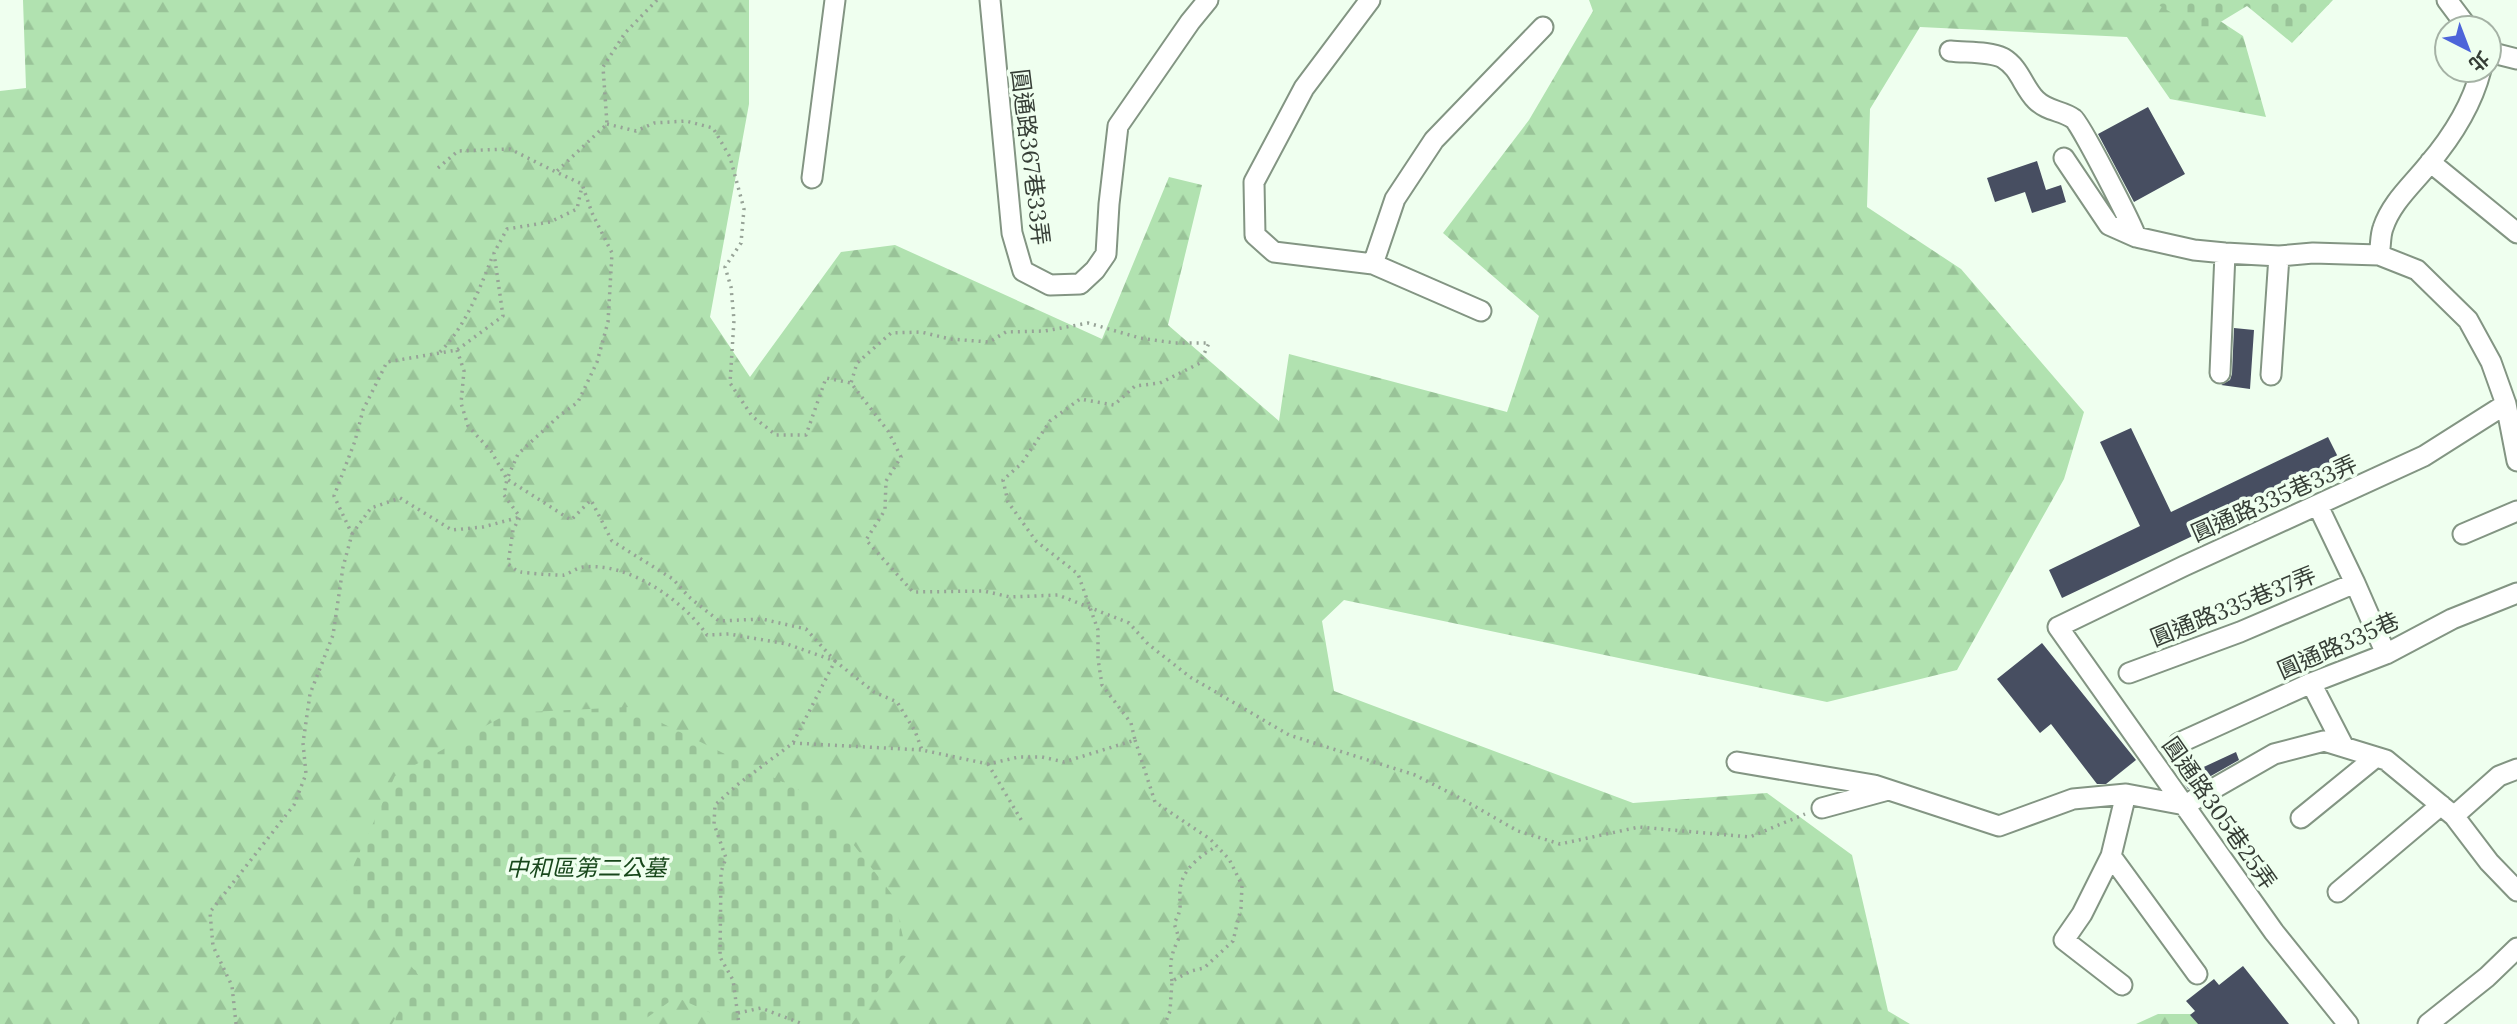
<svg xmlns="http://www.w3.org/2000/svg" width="2517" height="1024" font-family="Lora,'Noto Sans TC',serif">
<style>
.forest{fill:url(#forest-firs)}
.cemetery{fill:url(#cemetery-stones)}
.building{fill:#474e61}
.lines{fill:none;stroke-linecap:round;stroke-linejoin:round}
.minor-casing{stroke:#839583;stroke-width:23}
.path{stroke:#97a397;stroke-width:3.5;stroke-dasharray:2 5;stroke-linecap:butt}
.minor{stroke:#fff;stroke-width:19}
.labels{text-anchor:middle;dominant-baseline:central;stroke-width:7;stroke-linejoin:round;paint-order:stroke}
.street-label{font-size:23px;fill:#363e36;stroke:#efffef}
.park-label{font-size:23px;font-style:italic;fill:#17471a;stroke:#efffef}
</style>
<defs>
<pattern id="forest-firs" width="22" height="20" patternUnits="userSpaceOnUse" patternTransform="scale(1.75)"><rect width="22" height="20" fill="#b1e2b0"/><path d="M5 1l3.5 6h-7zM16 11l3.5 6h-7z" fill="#99c398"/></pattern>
<pattern id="cemetery-stones" width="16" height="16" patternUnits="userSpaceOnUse" patternTransform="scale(1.75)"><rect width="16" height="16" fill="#b1e2b0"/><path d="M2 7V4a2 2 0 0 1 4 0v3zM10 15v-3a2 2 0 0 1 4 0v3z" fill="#99c398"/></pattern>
</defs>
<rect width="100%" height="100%" fill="#efffef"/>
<path class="forest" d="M 23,0 L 749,0 L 749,104 L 710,317 L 750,377 L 841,252 L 895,245 L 1102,339 L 1169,177 L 1202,185 L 1168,325 L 1279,421 L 1289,354 L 1507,412 L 1539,316 L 1443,233 L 1529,120 L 1593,11 L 1589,0 L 2188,0 L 2243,36 L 2266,117 L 2170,99 L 2127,37 L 1920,27 L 1870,109 L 1867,207 L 1961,269 L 2084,412 L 2064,479 L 1957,670 L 1827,702 L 1344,600 L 1322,621 L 1334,691 L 1633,803 L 1767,793 L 1852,855 L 1888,1011 L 1910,1024 L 0,1024 L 0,91 L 26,88 Z
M 2158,1014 L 2257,1014 L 2258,1024 L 2136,1024 Z"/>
<path class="cemetery" d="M 2150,0 L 2333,0 L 2292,43 L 2247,6 L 2204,32 Z
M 629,707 L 819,800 L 894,897 L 907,955 L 851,1024 L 735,1024 L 676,997 L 638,1024 L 392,1024 L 419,976 L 345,884 L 395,776 L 509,713 Z"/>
<path class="building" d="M 2148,107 L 2185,174 L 2134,202 L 2098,134 Z
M 2037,161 L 2046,190 L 2061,185 L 2066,202 L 2032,213 L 2025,192 L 1995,202 L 1987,178 Z
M 2234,328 L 2254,330 L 2250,389 L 2221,385 L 2230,380 L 2232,374 Z
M 2131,428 L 2171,512 L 2328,437 L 2342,465 L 2062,598 L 2049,570 L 2140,526 L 2100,442 Z
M 2042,643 L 2136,760 L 2106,784 L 2097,784 L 2051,724 L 2040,733 L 1997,679 Z
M 2236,752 L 2239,760 L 2188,789 L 2180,778 Z
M 2243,966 L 2289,1024 L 2198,1024 L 2190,1015 L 2195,1011 L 2186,1001 L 2214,979 L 2219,985 Z"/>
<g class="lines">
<defs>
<path id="minor" d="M 990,0 L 1012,233 L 1023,271 L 1050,285 L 1080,284 L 1095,270 L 1106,254 L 1109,204 L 1118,126 L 1190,22 L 1208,0
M 1370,0 L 1304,88 L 1254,182 L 1255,235 L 1274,252 L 1373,264 L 1481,311
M 2447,0 L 2468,28
M 1950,51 C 1965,53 1989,51 2003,58 C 2020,68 2023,87 2036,100 C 2048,112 2062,110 2074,119 C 2080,123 2133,226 2136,237
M 2489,52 L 2517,59
M 2064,158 L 2109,225 L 2136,237 L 2194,250 L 2225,253 L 2279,256 L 2313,253 L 2379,255 L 2417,270 L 2468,320 L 2491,362 L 2506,404 L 2517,461
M 2430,162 L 2517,233
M 812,178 L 835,0
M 2379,255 C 2381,246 2380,236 2383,228 C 2391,203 2412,185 2428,165 C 2451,138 2472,105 2481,70
M 1373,264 L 1395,199 L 1434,140 L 1543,27
M 2220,373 L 2225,253
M 2271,375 L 2279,256
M 2318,506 L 2355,583 L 2386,654
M 2463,534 L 2517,511
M 2129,673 L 2240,632 L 2355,583
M 2311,683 L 2344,747
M 2179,743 L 2311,683 L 2386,654 L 2452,619 L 2517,593
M 1737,762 L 1874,785 L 1999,826 L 2073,799 L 2126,794 L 2185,805 L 2274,754 L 2324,741 L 2386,760 L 2454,816 L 2489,862 L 2517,891
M 1822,808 L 1888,790
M 2454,816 L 2499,776 L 2517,769
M 2301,818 L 2376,757
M 2111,856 L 2197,974
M 2338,892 L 2441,805
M 2122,985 L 2064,940 L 2082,914 L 2111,856 L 2126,794
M 2348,1024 L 2274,932 L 2058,627 L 2184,566 L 2424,456 L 2506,404
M 2428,1024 L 2487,977 L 2517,948"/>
</defs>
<use href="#minor" class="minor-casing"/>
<path class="path" d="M 657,0 L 625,33 L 603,67 L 607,124 L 556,172 L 582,184 L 592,213 L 612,253 L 608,322 L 597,362 L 578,402 L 559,416 L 518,454 L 507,479 L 571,520 L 591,500 L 612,541 L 673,579 L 689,597 L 719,621 L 762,619 L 806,629 L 835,661 L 793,743 L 737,785 L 715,805 L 714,824 L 726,858 L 721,872 L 720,957 L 733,980 L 739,1024
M 607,124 L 636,131 L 654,123 L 686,121 L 713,128 L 730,157 L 744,209 L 741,243 L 725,267 L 731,287 L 734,320 L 730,383 L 752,416 L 776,435 L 806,435 L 826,378 L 851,383 L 888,431 L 901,457 L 886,481 L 885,510 L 866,540 L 913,592 L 984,591 L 1010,597 L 1058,595 L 1129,623 L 1148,644 L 1190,677 L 1289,735 L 1415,775 L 1460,798 L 1518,831 L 1560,844 L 1639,827 L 1750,837 L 1805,814
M 438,168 L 458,151 L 510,149 L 556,172
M 457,350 L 464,371 L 461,403 L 468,426 L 491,451 L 507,479 L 504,495 L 520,517 L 513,530 L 508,564 C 512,567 516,571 521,572 C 526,573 561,576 564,575 C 571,573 577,567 584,567 C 628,562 683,600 707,635 L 729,634 L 787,644 L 835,661 L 874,692 L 897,702 L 915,731 L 922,750 L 988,764 L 1019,757 L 1042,757 L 1064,762 L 1135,740 L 1131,723 L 1102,685 L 1098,659 L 1098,630 L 1078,574 L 1036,541 L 1008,502 L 1003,480 L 1022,463 L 1050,421 L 1080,399 L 1114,405 L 1135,386 L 1160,383 L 1200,363 L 1209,343 L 1175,343 L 1140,338 L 1088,323 L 1045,331 L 1006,332 L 989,342 L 950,339 L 921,332 L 891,333 L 857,363 L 851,383
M 440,352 C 467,324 479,290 493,255
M 352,534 L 371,508 L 400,498 L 452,530 L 483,527 L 520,517
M 1135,740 L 1155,802 L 1210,839 L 1229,859 L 1242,885 L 1241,908 L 1233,941 L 1204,968 L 1191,971 L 1172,981 L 1170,1011 L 1165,1024
M 793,743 L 922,750
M 988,764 L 1023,823
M 1172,981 C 1169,964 1171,954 1179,938 L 1174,923 C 1185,906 1177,901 1181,884 C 1185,867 1203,854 1217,846
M 738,1013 L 761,1008 L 803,1024
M 236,1024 L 232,986 L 213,946 L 210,912 L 294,805 L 306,774 L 303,743 L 310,694 L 333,635 L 343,567 L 352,534 L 334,496 L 355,441 L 363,410 L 387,362 L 457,350 L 503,316 L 494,253 L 507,229 L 550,222 L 577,209 L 582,186"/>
<use href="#minor" class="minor"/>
</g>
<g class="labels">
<g class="street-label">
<text transform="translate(1031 157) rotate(83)">圓通路367巷33弄</text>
<text transform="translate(2274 498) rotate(-24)">圓通路335巷33弄</text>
<text transform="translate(2233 606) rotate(-22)">圓通路335巷37弄</text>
<text transform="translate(2338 645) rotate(-24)">圓通路335巷</text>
<text transform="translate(2220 813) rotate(55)">圓通路305巷25弄</text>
</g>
<g class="park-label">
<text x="586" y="867">中和區第二公墓</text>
</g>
</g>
<g transform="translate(2468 49) rotate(138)"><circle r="33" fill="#efffef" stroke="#a5b2a5" stroke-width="2"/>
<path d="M0-5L12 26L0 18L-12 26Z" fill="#4d65d9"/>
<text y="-10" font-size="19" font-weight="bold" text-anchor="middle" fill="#363e36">北</text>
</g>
</svg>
